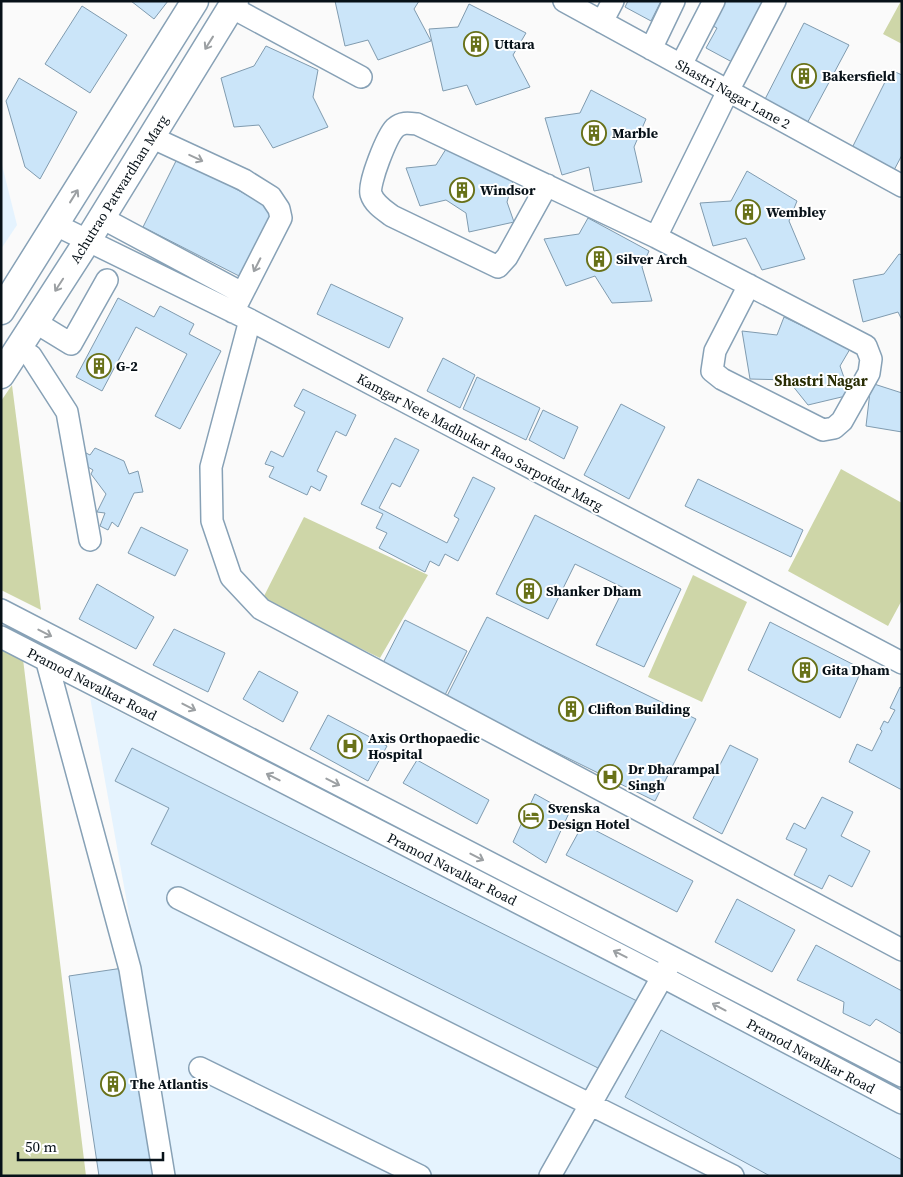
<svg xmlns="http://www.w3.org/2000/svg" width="903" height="1177" font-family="'Source Serif 4',serif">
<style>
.built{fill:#e5f3fe}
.green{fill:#ced6a8}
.building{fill:#cbe5f9;stroke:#809baf}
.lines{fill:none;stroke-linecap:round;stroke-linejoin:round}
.minor-casing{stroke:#87a1b6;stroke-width:24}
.major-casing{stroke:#87a1b6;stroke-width:29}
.minor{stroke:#fff;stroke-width:21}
.major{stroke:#fff;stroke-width:26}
.oneway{stroke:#9ca0a3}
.labels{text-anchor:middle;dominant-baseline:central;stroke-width:4;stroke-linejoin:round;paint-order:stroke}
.poi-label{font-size:14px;font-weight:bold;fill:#071118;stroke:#fff;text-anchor:start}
.street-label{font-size:14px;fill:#071118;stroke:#fff}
.neighbourhood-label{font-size:15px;font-weight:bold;fill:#292d04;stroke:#fff}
</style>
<rect width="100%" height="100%" fill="#fafafa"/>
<path class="built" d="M 1,161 L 17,225 L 1,249 Z
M 90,697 L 902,1111 L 902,1176 L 176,1176 Z"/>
<path class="green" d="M 901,1 L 902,1 L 902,44 L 883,34 Z
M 12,385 L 41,610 L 1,590 L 1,401 Z
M 841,469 L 902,503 L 902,600 L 888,626 L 788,571 Z
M 304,517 L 428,575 L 380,658 L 262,600 Z
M 693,575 L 747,602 L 702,702 L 648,677 Z
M 1,649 L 23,659 L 86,1176 L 1,1176 Z"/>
<path class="building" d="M 131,1 L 168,1 L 154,19 Z
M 335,1 L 419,1 L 414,9 L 431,41 L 378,60 L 368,40 L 345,46 Z
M 628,1 L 661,1 L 651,21 L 625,7 Z
M 721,1 L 772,1 L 732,62 L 706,48 L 717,28 L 709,24 Z
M 469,4 L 526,33 L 513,55 L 530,87 L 476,105 L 467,85 L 443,91 L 429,29 L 458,27 Z
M 82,6 L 127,35 L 90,93 L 45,64 Z
M 804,23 L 849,45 L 804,129 L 761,107 Z
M 266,46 L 318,70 L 313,97 L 328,127 L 273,148 L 259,125 L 234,127 L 221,78 L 254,66 Z
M 891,70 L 902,75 L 902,155 L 893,172 L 851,150 Z
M 19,78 L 77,112 L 40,179 L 25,167 L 6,101 Z
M 591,90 L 646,119 L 634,147 L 642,182 L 594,191 L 589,167 L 562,175 L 545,118 L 580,113 Z
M 446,149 L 513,181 L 507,202 L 514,222 L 469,232 L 466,213 L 446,200 L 420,206 L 406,168 L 436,165 Z
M 178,157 L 274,210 L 241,277 L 143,227 Z
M 747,171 L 797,201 L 789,221 L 805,259 L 762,270 L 746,238 L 713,246 L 700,203 L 731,201 Z
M 588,218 L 649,251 L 642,267 L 652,301 L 612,303 L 595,276 L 566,286 L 544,239 L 579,234 Z
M 899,254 L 902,255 L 902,320 L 898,312 L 863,322 L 853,280 L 884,274 Z
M 331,284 L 403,318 L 389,348 L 317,314 Z
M 118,298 L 154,317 L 160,306 L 194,324 L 189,334 L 221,351 L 180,429 L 155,416 L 187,354 L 136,327 L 102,391 L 76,377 Z
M 784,317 L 850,349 L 840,366 L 850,395 L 808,405 L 788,380 L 750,379 L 742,331 L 777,335 Z
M 443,358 L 475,375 L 460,408 L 427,391 Z
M 477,377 L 540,408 L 526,440 L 463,409 Z
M 871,383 L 902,393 L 902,432 L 866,426 Z
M 303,389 L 356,415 L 346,436 L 336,431 L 317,471 L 327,476 L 320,491 L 311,486 L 307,495 L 269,477 L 274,467 L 265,464 L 271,451 L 283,457 L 305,412 L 294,406 Z
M 621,404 L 665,427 L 629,499 L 584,475 Z
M 543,410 L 578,427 L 564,459 L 529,440 Z
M 395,438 L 419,450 L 400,487 L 392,483 L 379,508 L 447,543 L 459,519 L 454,516 L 473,477 L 495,488 L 458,561 L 445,554 L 439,566 L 430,561 L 425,572 L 379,548 L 387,533 L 376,528 L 383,514 L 361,504 Z
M 95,448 L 124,461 L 129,474 L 138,471 L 143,492 L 134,493 L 118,527 L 112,522 L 108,530 L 100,526 L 105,513 L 97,512 L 106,494 L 91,474 L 93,470 L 81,463 L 86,453 L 90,455 Z
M 698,479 L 803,530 L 791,557 L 685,506 Z
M 535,515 L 681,589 L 644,667 L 596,645 L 624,588 L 575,564 L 548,619 L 496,594 Z
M 141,527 L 188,550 L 175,576 L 128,553 Z
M 97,584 L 154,617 L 136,649 L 79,619 Z
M 487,617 L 696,719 L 655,801 L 446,698 Z
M 405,620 L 467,651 L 445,695 L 382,665 Z
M 770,622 L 862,669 L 840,718 L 748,670 Z
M 174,629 L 225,653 L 208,692 L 153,665 Z
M 259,671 L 298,692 L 283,722 L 243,699 Z
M 900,687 L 902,688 L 902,790 L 849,762 L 857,744 L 872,751 L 882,731 L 880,729 L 884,721 L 888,723 L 895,710 L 890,708 Z
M 328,715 L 387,746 L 368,781 L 310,749 Z
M 730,745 L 758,759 L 722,834 L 693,818 Z
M 132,748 L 639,1002 L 604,1071 L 151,844 L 169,808 L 115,781 Z
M 417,760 L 489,800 L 477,824 L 403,783 Z
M 535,794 L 569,813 L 546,863 L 513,842 Z
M 822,797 L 853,812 L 841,836 L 870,851 L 852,887 L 829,875 L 822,889 L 794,875 L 807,849 L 786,839 L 794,823 L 805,829 Z
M 583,824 L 693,881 L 677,912 L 566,855 Z
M 737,899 L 795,930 L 772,972 L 715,942 Z
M 816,945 L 902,991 L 902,1034 L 876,1019 L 870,1026 L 843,1013 L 844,1002 L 797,980 Z
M 123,968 L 154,1176 L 99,1176 L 69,976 Z
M 661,1030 L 902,1160 L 902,1176 L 770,1176 L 625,1097 Z"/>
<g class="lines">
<defs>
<path id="minor" d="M 564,1 L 902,186
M 231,7 L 361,77
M 602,22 L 613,1
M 651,49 L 674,1
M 681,65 L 714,1
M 151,137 L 244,180 L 271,197 L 279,209 L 281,218 L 233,312
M 547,185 L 507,257 L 498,267 L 392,216 C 384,210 374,204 371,194 C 368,183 387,136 395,128 C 402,122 408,123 417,124 L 656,237 L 866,346 L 871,359 L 869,373 L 842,421 L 834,428 L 823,430 L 722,379 L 712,371 L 715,351 L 749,285
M 102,218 L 242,293
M 56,225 L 250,320 L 902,663
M 656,237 L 728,91 L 775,1
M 250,320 L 211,467 L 212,521 L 231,577 L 261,609 L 902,950
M 35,322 L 71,344 L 107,280
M 19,348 L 31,356 L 67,412 L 90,540
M 1,610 L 902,1076
M 1,637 L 663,977 L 902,1103
M 47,662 L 130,969 L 164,1176
M 178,898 L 733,1176
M 200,1068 L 420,1176
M 550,1176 L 669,965"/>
<path id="major" d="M 1,311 L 195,1
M 1,375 L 88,240 L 235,1"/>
</defs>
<use href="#minor" class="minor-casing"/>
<use href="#major" class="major-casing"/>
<use href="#minor" class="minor"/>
<use href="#major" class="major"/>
</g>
<defs><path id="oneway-shaft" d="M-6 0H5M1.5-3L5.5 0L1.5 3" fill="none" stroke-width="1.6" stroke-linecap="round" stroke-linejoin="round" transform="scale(1.25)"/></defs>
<g class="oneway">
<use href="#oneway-shaft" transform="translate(209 43) rotate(122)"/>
<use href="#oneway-shaft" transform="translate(196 158) rotate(25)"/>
<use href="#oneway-shaft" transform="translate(74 196) rotate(-58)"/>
<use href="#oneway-shaft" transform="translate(257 265) rotate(117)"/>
<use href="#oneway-shaft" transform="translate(59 285) rotate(123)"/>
<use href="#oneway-shaft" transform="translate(45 633) rotate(27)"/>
<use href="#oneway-shaft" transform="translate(189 707) rotate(27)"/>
<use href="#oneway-shaft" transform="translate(273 777) rotate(-153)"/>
<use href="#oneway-shaft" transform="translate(333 782) rotate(27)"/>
<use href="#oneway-shaft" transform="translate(477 857) rotate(27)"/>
<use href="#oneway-shaft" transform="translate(620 954) rotate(-153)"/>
<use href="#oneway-shaft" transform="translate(719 1007) rotate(-152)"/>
</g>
<defs>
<symbol id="building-ring" viewBox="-11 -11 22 22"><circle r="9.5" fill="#fff" stroke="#687119" stroke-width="1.5"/><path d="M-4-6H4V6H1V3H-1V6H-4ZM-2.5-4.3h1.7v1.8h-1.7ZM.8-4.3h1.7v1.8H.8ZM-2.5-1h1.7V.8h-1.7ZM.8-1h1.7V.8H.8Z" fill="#687119"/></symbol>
<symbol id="hospital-ring" viewBox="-11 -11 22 22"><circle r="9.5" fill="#fff" stroke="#687119" stroke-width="1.5"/><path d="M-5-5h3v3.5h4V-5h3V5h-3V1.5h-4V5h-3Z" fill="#687119"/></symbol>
<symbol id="hotel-ring" viewBox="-11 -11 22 22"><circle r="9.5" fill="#fff" stroke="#687119" stroke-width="1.5"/><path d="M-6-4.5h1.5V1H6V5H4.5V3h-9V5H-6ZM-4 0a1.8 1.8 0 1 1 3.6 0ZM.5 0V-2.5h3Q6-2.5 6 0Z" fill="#687119"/></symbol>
</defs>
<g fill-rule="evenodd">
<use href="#building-ring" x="462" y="30" width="28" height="28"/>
<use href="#building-ring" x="790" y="62" width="28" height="28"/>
<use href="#building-ring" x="580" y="119" width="28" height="28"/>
<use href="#building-ring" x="448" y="176" width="28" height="28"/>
<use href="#building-ring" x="734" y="198" width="28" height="28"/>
<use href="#building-ring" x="585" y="245" width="28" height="28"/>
<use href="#building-ring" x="85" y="352" width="28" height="28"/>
<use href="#building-ring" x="515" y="577" width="28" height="28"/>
<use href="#building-ring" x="791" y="656" width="28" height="28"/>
<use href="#building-ring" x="557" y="695" width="28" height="28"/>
<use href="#hospital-ring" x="336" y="732" width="28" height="28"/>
<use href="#hospital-ring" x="596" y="763" width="28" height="28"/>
<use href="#hotel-ring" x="517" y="802" width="28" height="28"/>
<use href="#building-ring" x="99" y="1070" width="28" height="28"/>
</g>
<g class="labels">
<g class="poi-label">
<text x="494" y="44">Uttara</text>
<text x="822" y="76">Bakersfield</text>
<text x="612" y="133">Marble</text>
<text x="480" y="190">Windsor</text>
<text x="766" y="212">Wembley</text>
<text x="616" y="259">Silver Arch</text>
<text x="116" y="366">G-2</text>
<text x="546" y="591">Shanker Dham</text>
<text x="822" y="670">Gita Dham</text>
<text x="588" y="709">Clifton Building</text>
<text x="368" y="738">Axis Orthopaedic<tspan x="368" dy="16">Hospital</tspan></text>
<text x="628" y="769">Dr Dharampal<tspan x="628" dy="16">Singh</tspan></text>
<text x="548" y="808">Svenska<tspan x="548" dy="16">Design Hotel</tspan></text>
<text x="130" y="1084">The Atlantis</text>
</g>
<g class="street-label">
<text transform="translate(733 94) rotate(29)">Shastri Nagar Lane 2</text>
<text transform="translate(119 189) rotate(-58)">Achutrao Patwardhan Marg</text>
<text transform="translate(480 442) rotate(28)">Kamgar Nete Madhukar Rao Sarpotdar Marg</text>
<text transform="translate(92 684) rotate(27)">Pramod Navalkar Road</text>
<text transform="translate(452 869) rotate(27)">Pramod Navalkar Road</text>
<text transform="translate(811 1056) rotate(28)">Pramod Navalkar Road</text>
</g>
<g class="neighbourhood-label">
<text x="821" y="380">Shastri Nagar</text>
</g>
</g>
<rect width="903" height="1177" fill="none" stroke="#071118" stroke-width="5"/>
<path d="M18 1152v8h145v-8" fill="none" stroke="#071118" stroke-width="2.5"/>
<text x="25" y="1152" font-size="15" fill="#071118" stroke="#ffffff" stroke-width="4" paint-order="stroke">50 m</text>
</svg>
